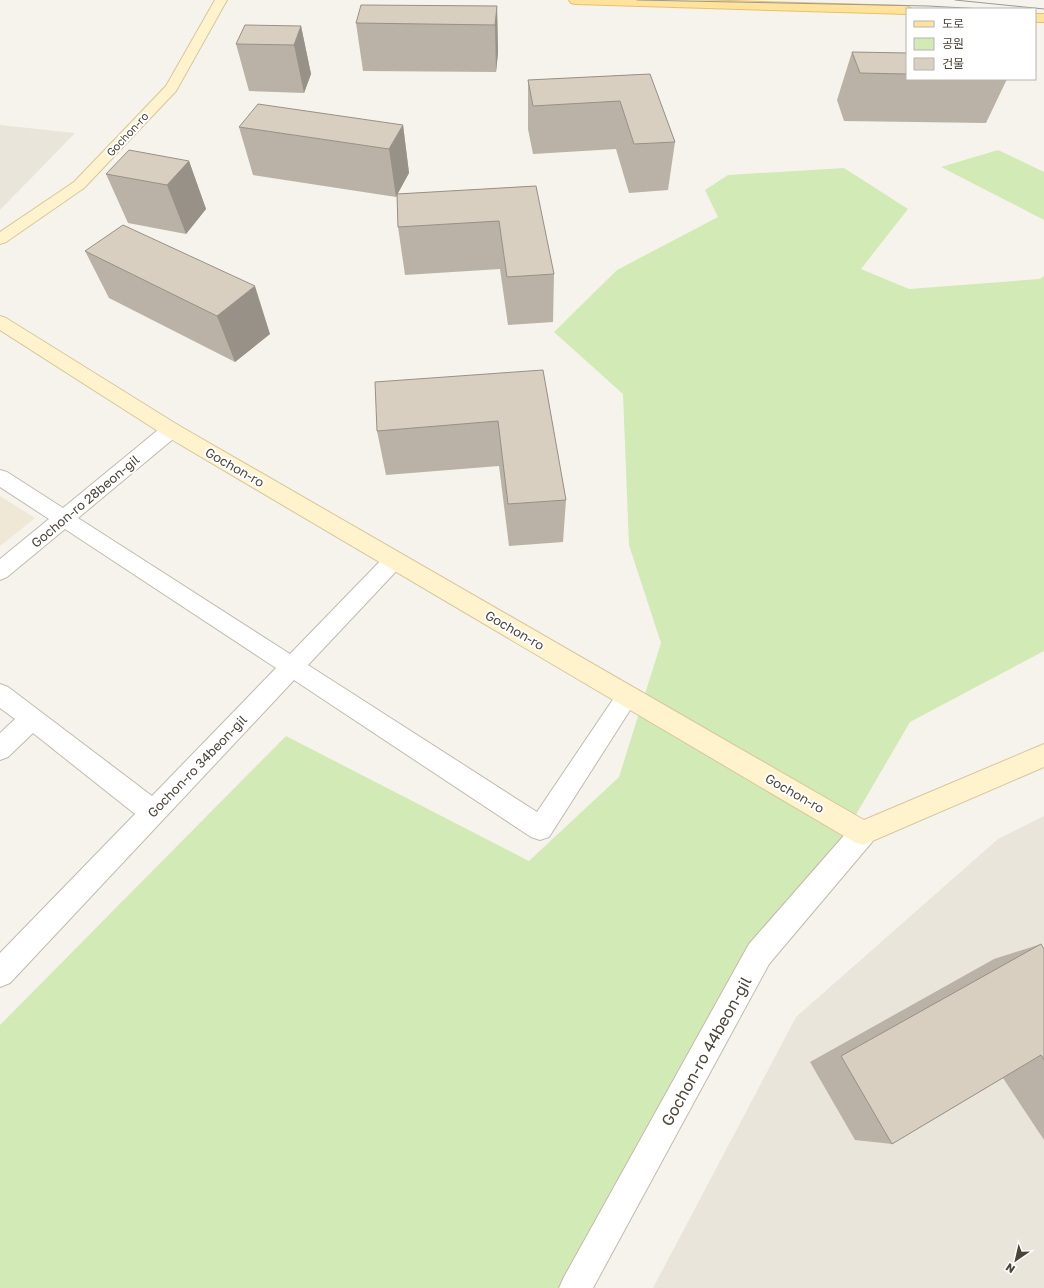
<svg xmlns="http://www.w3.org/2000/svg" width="1044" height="1288" font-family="'Golos Text','Noto Sans KR',sans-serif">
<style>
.residential{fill:#eae5da}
.education{fill:#efe8d6}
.green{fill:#d2eab5}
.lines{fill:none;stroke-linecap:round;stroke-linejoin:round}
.street-casing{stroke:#c2bbae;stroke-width:2}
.secondary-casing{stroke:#d6c79b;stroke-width:2}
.primary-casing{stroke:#e6c16a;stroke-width:2}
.street{fill:#fff;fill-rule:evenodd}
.secondary{fill:#fff3cd;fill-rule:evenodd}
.primary{fill:#ffe39c;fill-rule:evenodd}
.tram{stroke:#9a9a9a;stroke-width:1}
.wall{fill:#bab2a6}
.shaded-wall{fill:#979187}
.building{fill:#d8cfc1;stroke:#979187}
.labels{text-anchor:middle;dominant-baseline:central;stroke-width:4;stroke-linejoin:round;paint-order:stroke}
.far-street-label{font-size:11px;fill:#4b4439;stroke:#fff}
.street-label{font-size:13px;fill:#4b4439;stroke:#fff}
.near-street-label{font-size:16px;fill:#4b4439;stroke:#fff}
</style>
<rect width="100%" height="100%" fill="#f6f3ec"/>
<path class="residential" d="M 0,125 L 75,133 L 0,210 Z
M 1044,816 L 1044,1288 L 653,1288 L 796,1017 L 998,839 Z"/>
<path class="education" d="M 0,496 L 35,518 L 0,546 Z"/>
<path class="green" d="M 998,150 L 1044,172 L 1044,220 L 941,167 Z
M 844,168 L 908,209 L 861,269 L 909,289 L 1040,279 L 1044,276 L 1044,651 L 910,722 L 580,1288 L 0,1288 L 0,1025 L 286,736 L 529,861 L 619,777 L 661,643 L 629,545 L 623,394 L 554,332 L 617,270 L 718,217 L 705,190 L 728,175 Z"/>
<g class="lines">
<defs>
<path id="street" d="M 171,423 L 178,425 L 180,430 L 178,435 L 78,518 L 290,654 L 387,554 L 394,552 L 401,554 L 404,560 L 401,566 L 308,665 L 537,812 L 620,689 L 628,686 L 636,689 L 639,696 L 549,837 L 540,840 L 531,837 L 294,680 L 10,983 L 0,987 L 0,953 L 135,814 L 33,733 L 8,757 L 0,760 L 0,733 L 15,719 L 0,708 L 0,684 L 8,687 L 152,796 L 276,668 L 65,529 L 7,577 L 0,580 L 0,559 L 49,519 L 0,487 L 0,470 L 7,472 L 63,508 L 164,425 Z
M 863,821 L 872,824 L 875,833 L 872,842 L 769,964 L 593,1288 L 559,1288 L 564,1277 L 749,944 L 854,824 Z"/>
<path id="secondary" d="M 215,0 L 227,0 L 176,91 L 84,188 L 6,242 L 0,244 L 0,232 L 74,182 L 166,86 Z
M 0,316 L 6,318 L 178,425 L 864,820 L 1044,744 L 1044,767 L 863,845 L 854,842 L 164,435 L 0,330 Z"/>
<path id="primary" d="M 569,0 L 694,0 L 907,6 L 912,9 L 907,9 L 907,14 L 575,4 L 571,3 Z
M 1035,14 L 1044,14 L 1044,22 L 1035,22 Z"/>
</defs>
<use href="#street" class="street-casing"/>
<use href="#secondary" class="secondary-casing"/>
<use href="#primary" class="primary-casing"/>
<use href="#street" class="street"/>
<use href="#secondary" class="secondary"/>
<use href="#primary" class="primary"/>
<path class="tram" d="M 637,0 L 928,6 L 983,9
M 955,0 L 1044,9"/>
</g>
<path class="wall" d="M 497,6 L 498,53 L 496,72 L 363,71 L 356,23 Z
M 301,26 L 311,74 L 304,93 L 249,91 L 236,44 Z
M 852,52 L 907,53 L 907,79 L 1007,79 L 986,123 L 844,121 L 837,100 Z
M 650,74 L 675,142 L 668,190 L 629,193 L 616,149 L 533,154 L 528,129 L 528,80 Z
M 403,125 L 409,173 L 397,194 L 536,186 L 554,274 L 553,322 L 508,325 L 500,269 L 405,275 L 398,227 L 397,195 L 396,197 L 253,175 L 239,127 Z
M 189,161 L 206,209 L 186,234 L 128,223 L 106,174 Z
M 85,251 L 270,334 L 235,362 L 109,298 Z
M 543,370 L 566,500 L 563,542 L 509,546 L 499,466 L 386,475 L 377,431 Z
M 1041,944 L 1044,949 L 1044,1140 L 1003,1078 L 892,1144 L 855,1140 L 810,1062 L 994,959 Z"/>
<path class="shaded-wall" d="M 497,6 L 498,53 L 496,72 L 495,25 Z
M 301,26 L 311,74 L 304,93 L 294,45 Z
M 403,125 L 409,173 L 396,197 L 389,149 Z
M 189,161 L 206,209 L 186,234 L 167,185 Z
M 255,286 L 270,334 L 235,362 L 217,316 Z"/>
<path class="building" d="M 361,5 L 497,6 L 495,25 L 356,23 Z
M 245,25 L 301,26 L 294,45 L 236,44 Z
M 852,52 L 907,53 L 907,74 L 860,73 Z
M 650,74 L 675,142 L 634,144 L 620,101 L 533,106 L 528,80 Z
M 258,104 L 403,125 L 389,149 L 239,127 Z
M 129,150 L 189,161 L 167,185 L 106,174 Z
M 536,186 L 554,274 L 507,277 L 499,221 L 398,227 L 397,194 Z
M 123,225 L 255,286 L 217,316 L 85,251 Z
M 543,370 L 566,500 L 508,504 L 498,421 L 377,431 L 375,382 Z
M 1041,944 L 1044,949 L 1044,1060 L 1041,1055 L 892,1144 L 841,1056 Z"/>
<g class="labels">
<g class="far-street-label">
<text transform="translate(127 134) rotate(-47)">Gochon-ro</text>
</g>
<g class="street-label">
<text transform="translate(235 467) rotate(30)">Gochon-ro</text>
<text transform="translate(85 501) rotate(-40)">Gochon-ro 28beon-gil</text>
<text transform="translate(515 630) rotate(30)">Gochon-ro</text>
<text transform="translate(197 766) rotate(-46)">Gochon-ro 34beon-gil</text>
<text transform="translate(795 793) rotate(30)">Gochon-ro</text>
</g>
<g class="near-street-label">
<text transform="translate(706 1051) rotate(-61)">Gochon-ro 44beon-gil</text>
</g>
</g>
<rect x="906" y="8" width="130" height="72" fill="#ffffff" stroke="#b7b4b0"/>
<rect x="914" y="21" width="20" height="6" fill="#ffe39c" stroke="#b7b4b0"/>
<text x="942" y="28" font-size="12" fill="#4b4439">도로</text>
<rect x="914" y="38" width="20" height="12" fill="#d2eab5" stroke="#b7b4b0"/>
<text x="942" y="48" font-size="12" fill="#4b4439">공원</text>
<rect x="914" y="58" width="20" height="12" fill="#d8cfc1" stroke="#b7b4b0"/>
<text x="942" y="68" font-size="12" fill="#4b4439">건물</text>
<g transform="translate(1016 1260) rotate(214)" stroke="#ffffff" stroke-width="3" paint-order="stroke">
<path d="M0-3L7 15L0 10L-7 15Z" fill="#4b4439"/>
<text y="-6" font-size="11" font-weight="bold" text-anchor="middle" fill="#4b4439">N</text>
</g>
</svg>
